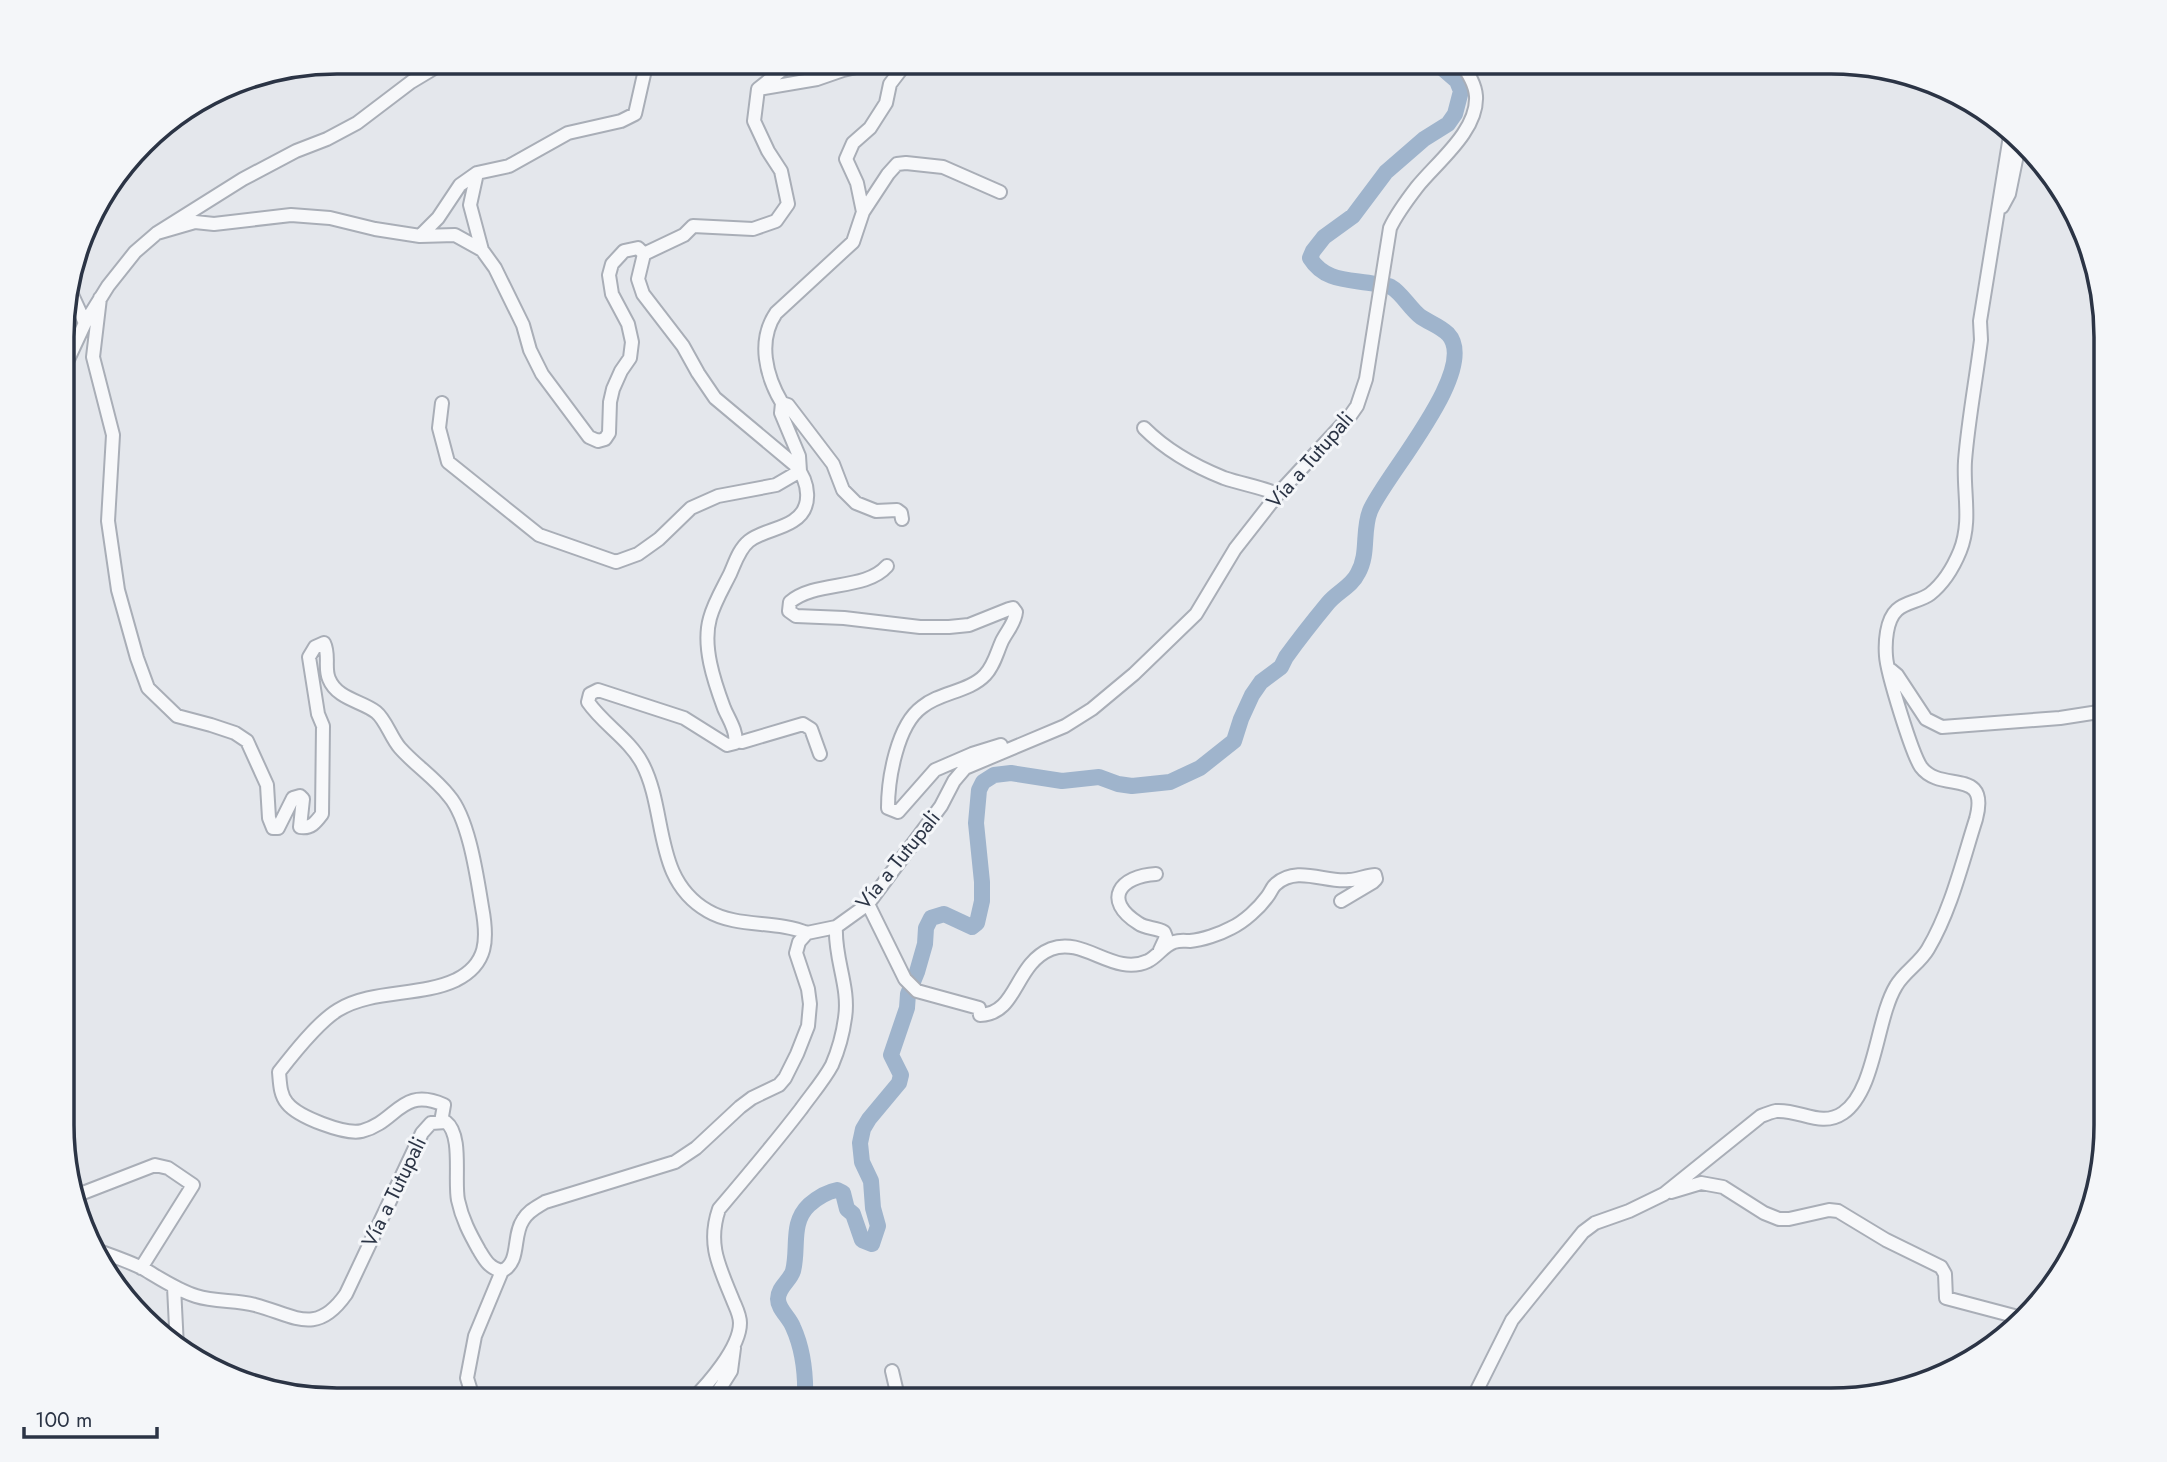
<svg xmlns="http://www.w3.org/2000/svg" width="2167" height="1462" font-family="Jost,sans-serif">
<style>
.lines{fill:none;stroke-linecap:round;stroke-linejoin:round}
.river{stroke:#9fb4cc;stroke-width:16}
.minor-casing{stroke:#a9aeb7;stroke-width:16}
.minor{stroke:#f7f8fa;stroke-width:12}
.labels{text-anchor:middle;dominant-baseline:central;stroke-width:6;stroke-linejoin:round;paint-order:stroke}
.street-label{font-size:21px;fill:#2b3445;stroke:#f4f6f9}
.rim{fill:none;stroke:#2b3445;stroke-width:3.5}
</style>
<rect width="100%" height="100%" fill="#e4e7ec"/>
<g class="lines">
<path class="river" d="M 805,1401 C 806,1376 803,1349 793,1327 C 789,1317 778,1309 778,1299 C 778,1287 790,1281 793,1271 C 799,1248 790,1223 809,1205 C 817,1198 826,1192 837,1190 L 843,1193 L 847,1209 L 853,1214 L 862,1240 L 872,1244 L 878,1226 L 873,1208 L 871,1181 L 862,1162 L 860,1143 L 863,1129 L 869,1119 L 899,1083 L 901,1075 L 891,1055 L 907,1008 L 908,994 L 917,972 L 925,944 L 926,928 L 931,918 L 944,914 L 972,927 L 977,923 L 982,901 L 982,882 L 976,823 L 979,790 L 983,782 L 994,775 L 1011,773 L 1062,781 L 1099,777 L 1118,784 L 1132,786 L 1170,782 L 1200,768 L 1234,741 L 1241,719 L 1252,695 L 1261,682 L 1281,667 L 1286,657 C 1299,639 1314,620 1328,603 C 1337,592 1352,586 1358,573 C 1369,554 1362,531 1370,511 C 1383,478 1481,369 1448,334 C 1440,326 1430,323 1421,317 C 1410,309 1402,293 1391,287 C 1387,285 1380,285 1375,284 C 1349,279 1325,282 1310,258 L 1313,251 L 1324,237 L 1353,216 L 1386,172 L 1424,139 L 1448,124 L 1455,114 L 1461,91 L 1457,81 L 1434,61"/>
<defs>
<path id="minor" d="M 759,89 L 817,79 L 843,70 L 882,61
M 477,173 L 470,205 L 482,250
M 2002,207 L 2009,194 L 2019,145
M 863,212 L 857,183 L 846,159 L 853,143 L 870,128 L 886,103 L 890,84 L 903,67 L 896,61
M 157,233 L 195,222 L 214,224 L 291,215 L 330,218 L 375,229 L 420,236 L 455,235 L 482,250 L 495,268 L 523,325 L 530,350 L 542,374 L 589,437 L 598,441 L 605,439 L 609,433 L 610,402 L 613,389 L 621,371 L 630,358 L 632,342 L 628,324 L 612,294 L 609,275 L 612,264 L 624,251 L 638,248 L 644,254 L 638,279 L 643,294 L 683,346 L 698,373 L 715,398 L 795,465 C 809,481 814,508 793,521 C 779,530 762,531 749,541 C 739,549 735,563 730,574 C 723,588 714,603 710,618 C 702,646 714,681 724,708 C 728,718 738,732 735,743 L 727,745 L 684,718 L 598,690 L 590,694 L 588,702 C 603,724 629,739 642,763 C 668,812 652,879 708,911 C 737,928 776,920 807,933
M 420,236 L 438,218 L 460,185 L 477,173 L 509,166 L 568,133 L 621,121 L 635,114 L 647,61
M 644,254 L 684,235 L 693,226 L 753,229 L 776,221 L 788,204 L 781,171 L 768,151 L 754,121 L 758,89 L 793,61
M 68,286 L 85,323
M 100,298 L 93,357 L 113,435 L 108,521 L 118,590 L 137,658 L 148,688 L 177,716 L 211,725 L 235,733 L 247,741 L 267,785 L 269,818 L 273,828 L 278,828 L 293,798 L 300,796 L 303,799 L 300,827 C 311,829 316,822 322,814 L 323,726 L 318,714 L 309,657 L 315,647 L 324,643 C 330,655 324,668 329,679 C 337,699 362,701 376,712 C 386,720 391,738 400,748 C 415,765 435,778 449,796 C 469,819 477,877 482,907 C 488,939 488,964 456,980 C 420,997 372,989 338,1010 C 318,1022 293,1054 279,1072 C 280,1083 280,1095 287,1103 C 298,1117 345,1135 362,1131 C 397,1122 401,1086 444,1105 L 441,1122
M 64,368 L 85,323 L 108,286 L 135,252 L 157,233 L 243,179 L 296,151 L 327,139 L 357,123 L 411,82 L 446,61
M 442,403 L 439,428 L 448,462 L 539,535 L 616,562 L 638,554 L 659,539 L 691,508 L 718,496 L 776,485 L 800,471 L 799,456 L 781,413 L 782,403 L 788,405 L 833,464 L 843,490 L 856,503 L 876,511 L 897,510 L 901,513 L 902,519
M 782,403 C 766,376 757,341 776,313 L 853,242 L 863,212 L 888,174 L 897,164 L 906,163 L 943,167 L 1000,192
M 1144,428 C 1167,451 1194,466 1224,478 C 1242,484 1260,487 1278,494
M 887,566 C 865,591 816,580 790,602 L 789,611 L 796,616 L 844,618 L 920,627 L 949,627 L 969,625 L 1009,609 L 1013,608 L 1016,612 C 1015,623 1007,631 1002,641 C 997,652 994,666 985,675 C 969,692 940,692 922,707 C 897,725 888,779 888,808 L 898,812 L 935,770 L 972,754 L 1001,745
M 1891,670 L 1897,675 L 1926,719 L 1942,727 L 2060,718 L 2105,711
M 736,741 L 742,742 L 803,724 L 811,729 L 820,754
M 1156,874 C 1120,876 1102,900 1138,923 C 1146,929 1156,927 1164,932 L 1166,937 L 1160,950
M 868,904 L 905,979 L 917,991 L 979,1008 L 980,1015 C 1018,1014 1014,964 1051,949 C 1084,936 1114,977 1148,961 C 1158,956 1164,945 1174,942 C 1180,940 1185,941 1190,941 C 1202,940 1220,934 1231,928 C 1244,922 1259,908 1267,897 C 1271,892 1272,887 1276,884 C 1297,865 1326,883 1349,880 C 1358,880 1367,875 1375,875 L 1376,879 L 1373,882 L 1341,901
M 1671,1192 L 1701,1183 L 1723,1187 L 1764,1213 L 1779,1219 L 1789,1219 L 1829,1210 L 1838,1211 L 1886,1240 L 1941,1267 L 1945,1274 L 1946,1298 L 2018,1317
M 75,1196 L 155,1165 L 168,1168 L 193,1185 L 141,1268
M 93,1249 C 110,1255 128,1261 144,1269 C 161,1279 177,1290 196,1296 C 215,1302 236,1300 255,1305 C 294,1315 316,1337 346,1294 L 422,1133 L 431,1123 L 446,1122 C 463,1135 454,1180 458,1200 C 462,1219 470,1234 479,1250 C 485,1260 489,1268 502,1271 C 521,1262 512,1236 523,1220 C 528,1211 537,1207 545,1202 L 675,1162 L 696,1148 L 740,1107 L 752,1098 L 779,1085 L 785,1078 L 797,1054 L 808,1026 L 810,1004 L 808,989 L 796,953 L 799,942 L 807,933 L 836,927 L 868,904 L 941,806 L 954,781 L 965,768 L 1065,726 L 1092,709 L 1134,674 L 1196,614 L 1235,549 L 1278,494 L 1350,416 L 1357,406 L 1366,379 L 1390,228 C 1397,213 1407,200 1417,187 C 1437,162 1478,131 1476,96 C 1475,83 1467,72 1460,61
M 174,1287 L 177,1347
M 892,1371 L 899,1401
M 1472,1400 L 1512,1320 L 1583,1232 L 1595,1223 L 1629,1211 L 1664,1194 L 1761,1116 C 1766,1114 1771,1112 1776,1111 C 1800,1109 1821,1128 1843,1113 C 1876,1090 1876,1019 1896,986 C 1904,972 1920,963 1928,949 C 1951,910 1962,863 1976,819 C 1990,766 1941,794 1921,767 C 1912,754 1887,673 1886,656 C 1885,643 1886,620 1897,610 C 1905,602 1921,601 1930,594 C 1944,583 1953,568 1960,551 C 1972,521 1963,492 1965,461 C 1968,422 1976,380 1981,340 L 1980,321 L 2010,136
M 474,1401 L 467,1378 L 475,1336 L 502,1271
M 691,1401 C 708,1384 740,1348 740,1323 C 740,1314 735,1306 732,1298 C 719,1266 707,1244 719,1209 C 747,1176 775,1143 801,1109 C 811,1095 824,1080 832,1065 C 838,1051 843,1033 845,1018 C 850,987 834,958 836,927
M 712,1401 L 731,1371 L 734,1348"/>
</defs>
<use href="#minor" class="minor-casing"/>
<use href="#minor" class="minor"/>
</g>
<g class="labels">
<g class="street-label">
<text transform="translate(1310 460) rotate(-49)">Vía a Tutupali</text>
<text transform="translate(898 860) rotate(-51)">Vía a Tutupali</text>
<text transform="translate(394 1192) rotate(-64)">Vía a Tutupali</text>
</g>
</g>
<path d="M0 0H2167V1462H0ZM337 74H1831A263 263 0 0 1 2094 337V1125A263 263 0 0 1 1831 1388H337A263 263 0 0 1 74 1125V337A263 263 0 0 1 337 74Z" fill="#f4f6f9" fill-rule="evenodd"/>
<path class="rim" d="M337 74H1831A263 263 0 0 1 2094 337V1125A263 263 0 0 1 1831 1388H337A263 263 0 0 1 74 1125V337A263 263 0 0 1 337 74Z"/>
<path d="M24 1427v10h133v-10" fill="none" stroke="#2b3445" stroke-width="3.5"/>
<text x="35" y="1427" font-size="21" fill="#2b3445" stroke="#f4f6f9" stroke-width="5" paint-order="stroke">100 m</text>
</svg>
